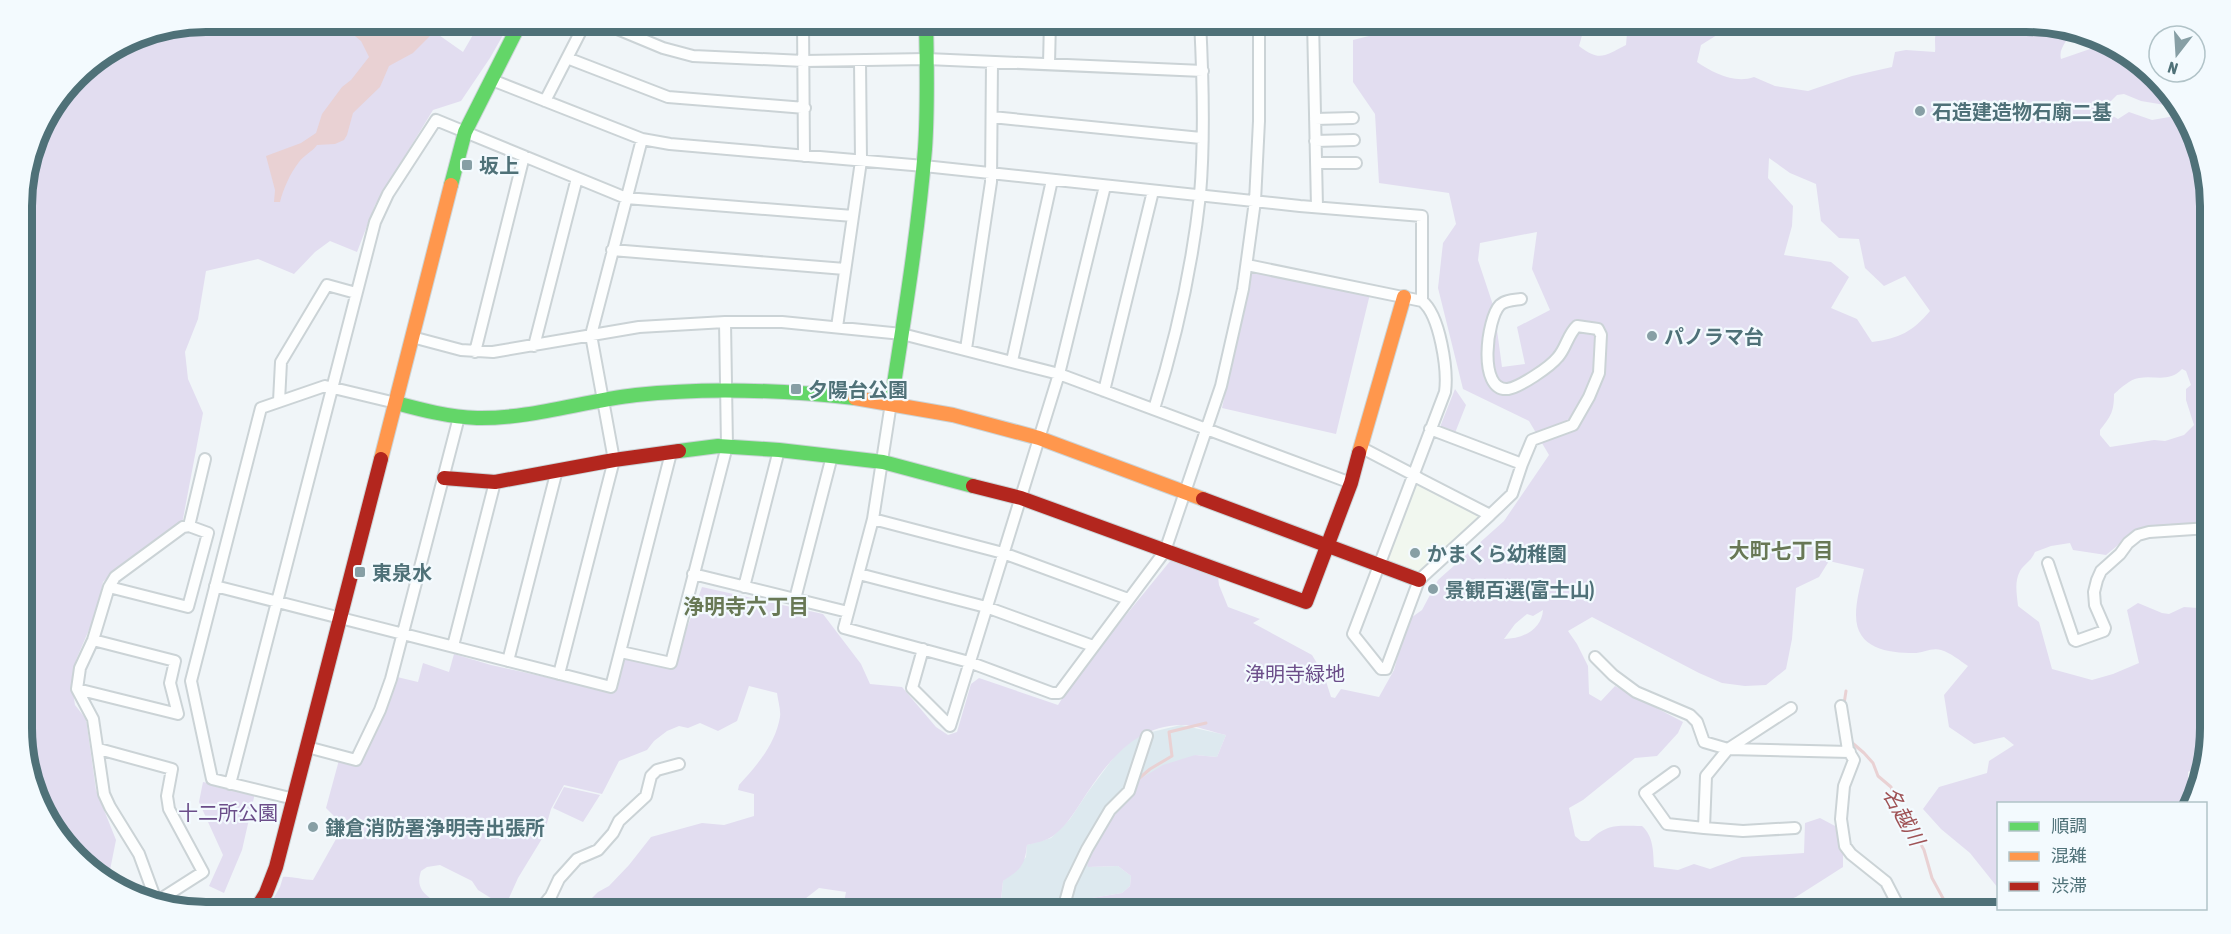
<svg xmlns="http://www.w3.org/2000/svg" width="2231" height="934" font-family="'Asap Condensed','Noto Sans JP',sans-serif">
<style>
.residential{fill:#dde9ef}
.education{fill:#f1f7ef}
.green{fill:#e2ddf0;fill-rule:evenodd}
.water{fill:#e9d1d3}
.lines{fill:none;stroke-linecap:round;stroke-linejoin:round}
.stream{stroke:#e9d1d3;stroke-width:3}
.street-casing{stroke:#cbd3d6;stroke-width:14}
.fast-casing{stroke:#cbd4d7;stroke-width:16}
.slow-casing{stroke:#cbd4d7;stroke-width:16}
.jam-casing{stroke:#cbd4d7;stroke-width:16}
.street{stroke:#fdfefe;stroke-width:10}
.fast{stroke:#63d668;stroke-width:14}
.slow{stroke:#ff974d;stroke-width:14}
.jam{stroke:#b3261e;stroke-width:14}
.poi-dot{fill:#879fa5;stroke:#f3fafe;stroke-width:2}
.labels{text-anchor:middle;dominant-baseline:central;stroke-width:4.5;stroke-linejoin:round;paint-order:stroke}
.poi-label{font-size:20px;font-weight:bold;fill:#4f7178;stroke:#f3fafe;text-anchor:start}
.park-label{font-size:20px;fill:#6b4d89;stroke:#f3fafe}
.neighbourhood-label{font-size:21px;font-weight:bold;fill:#687855;stroke:#f3fafe}
.water-label{font-size:21px;font-style:italic;fill:#9f5356;stroke:#f3fafe}
.rim{fill:none;stroke:#4f7178;stroke-width:8}
</style>
<rect width="100%" height="100%" fill="#f0f5f8"/>
<path class="residential" d="M 1181,725 L 1226,735 L 1217,757 L 1195,755 L 1089,867 L 1118,866 L 1131,876 L 1130,886 L 1122,893 L 1092,898 L 1066,913 L 1025,913 L 1025,909 L 1014,907 L 1001,901 L 1003,881 L 1026,857 L 1027,845 L 1051,838 L 1070,819 L 1088,792 L 1117,753 L 1139,735 Z"/>
<path class="education" d="M 1418,482 L 1481,514 L 1481,519 L 1417,578 L 1384,564 L 1414,484 Z"/>
<path class="green" d="M 206,21 L 419,21 L 463,52 L 481,21 L 511,21 L 490,58 L 461,101 L 433,110 L 375,205 L 357,252 L 330,241 L 315,252 L 294,274 L 258,259 L 206,271 L 198,319 L 185,352 L 188,379 L 203,413 L 182,524 L 119,566 L 103,582 L 97,611 L 76,660 L 72,686 L 75,705 L 86,719 L 96,790 L 116,840 L 109,875 L 110,880 L 59,841 L 23,753 L 21,193 L 40,124 L 84,67 L 135,35 Z
M 1388,21 L 1586,21 L 1579,46 C 1600,62 1604,56 1626,45 L 1628,21 L 1835,21 L 1826,27 L 1798,23 L 1742,36 L 1717,35 L 1701,45 L 1697,62 C 1713,73 1735,84 1754,77 L 1775,86 L 1808,91 L 1852,76 L 1892,67 L 1895,52 L 1906,50 L 1935,52 C 1936,45 1933,36 1938,29 C 1949,11 1967,31 1981,33 C 1990,35 2019,27 2026,21 L 2071,30 C 2069,41 2058,47 2061,59 L 2090,49 L 2100,50 L 2106,47 L 2105,42 L 2172,93 L 2177,107 L 2141,101 L 2124,94 L 2117,95 L 2109,103 L 2108,113 L 2118,119 L 2129,112 L 2152,120 L 2181,115 L 2208,182 L 2209,523 L 2161,527 L 2135,531 L 2106,555 L 2073,550 L 2070,543 L 2051,546 L 2035,552 C 2030,563 2025,563 2020,571 C 2014,582 2017,595 2018,606 L 2039,622 L 2052,669 L 2092,680 L 2113,674 L 2139,663 L 2127,610 L 2138,603 L 2162,613 L 2169,614 L 2184,607 L 2198,608 L 2210,603 C 2210,656 2214,710 2203,762 L 2188,772 L 2188,803 L 1998,804 L 1998,888 L 1970,853 L 1941,829 L 1923,809 L 1939,787 L 1987,773 L 1989,761 L 2014,745 L 2004,737 L 1974,744 L 1949,727 L 1944,695 L 1968,666 C 1959,660 1951,653 1941,650 C 1933,647 1922,653 1914,653 C 1888,653 1856,649 1856,615 C 1856,600 1861,583 1864,569 L 1829,561 L 1819,577 L 1796,588 L 1792,639 L 1786,669 L 1766,685 L 1745,686 L 1722,683 L 1699,673 L 1592,617 L 1568,631 L 1577,644 L 1588,666 L 1589,694 L 1601,701 L 1615,686 L 1683,722 L 1678,733 L 1657,756 L 1635,758 L 1583,800 L 1569,808 L 1575,836 L 1581,841 L 1589,841 C 1608,823 1617,826 1642,826 C 1654,837 1653,852 1654,867 L 1678,870 L 1694,864 L 1710,869 L 1742,857 L 1804,853 L 1805,823 L 1820,818 L 1835,826 L 1843,853 L 1843,867 L 1796,897 L 1777,904 L 1771,913 L 1066,913 L 1069,905 L 1092,898 L 1122,893 L 1130,886 L 1131,876 L 1118,866 L 1088,867 L 1085,856 L 1132,784 L 1163,765 L 1195,755 L 1217,757 L 1226,735 C 1212,732 1195,725 1181,725 C 1136,726 1110,759 1087,793 C 1077,808 1068,825 1053,836 C 1046,841 1035,843 1027,845 C 1025,866 1020,870 1003,881 L 1001,900 L 1014,907 L 1025,909 L 1025,913 L 842,913 L 846,892 L 819,888 L 792,909 L 747,913 L 581,913 L 579,911 L 598,892 L 609,886 L 629,865 L 651,837 L 702,823 L 724,825 L 754,816 L 754,794 L 738,790 L 739,785 C 757,765 775,745 780,717 C 781,710 778,701 777,693 L 749,686 L 737,721 L 718,731 L 700,723 L 688,728 L 679,726 L 667,731 L 654,741 L 647,750 L 619,761 L 602,794 L 564,785 L 551,809 L 543,837 L 518,878 L 505,907 L 478,890 L 472,881 L 440,865 L 427,867 L 421,871 C 417,884 420,890 430,898 L 431,906 L 439,913 L 265,913 L 280,887 L 283,877 C 289,876 304,880 313,880 L 336,839 L 338,820 L 326,808 L 339,760 L 358,766 L 382,720 L 397,677 L 418,682 L 423,663 L 449,672 L 454,654 L 491,665 L 613,692 L 623,659 L 626,657 L 673,666 L 702,587 L 823,614 L 861,664 L 870,684 L 902,687 L 936,727 L 948,735 L 957,732 L 971,684 L 979,678 L 1058,705 L 1077,675 L 1171,560 L 1218,577 L 1219,585 L 1228,607 L 1260,619 L 1253,623 L 1312,655 L 1324,675 L 1331,697 L 1335,698 L 1341,689 L 1379,697 L 1394,670 L 1408,620 L 1422,610 L 1438,580 L 1504,521 L 1549,455 L 1529,421 L 1463,389 L 1438,288 L 1443,243 L 1456,224 L 1449,193 L 1379,183 L 1375,114 L 1353,82 L 1353,40 L 1389,31 ZM 1769,158 L 1790,173 L 1816,184 L 1821,221 L 1839,238 L 1859,239 L 1865,268 L 1884,286 L 1905,276 L 1930,311 C 1912,332 1900,338 1872,342 L 1857,319 L 1831,308 L 1849,277 L 1831,262 L 1784,255 L 1792,226 L 1793,206 L 1768,178 ZM 1537,232 L 1532,269 L 1550,310 L 1517,327 L 1525,364 L 1502,367 L 1494,308 L 1478,260 L 1480,243 ZM 2182,369 L 2186,371 L 2191,385 L 2186,389 L 2186,400 L 2194,425 L 2184,435 L 2165,441 L 2154,440 L 2110,447 L 2100,435 L 2100,430 C 2111,416 2114,412 2114,394 C 2121,388 2130,379 2139,378 C 2155,375 2169,383 2182,369 ZM 1543,610 C 1542,629 1523,639 1504,639 L 1515,624 L 1527,614 L 1533,616 Z
M 1252,271 L 1370,294 L 1336,434 L 1222,408 Z
M 1455,389 L 1466,405 L 1455,433 L 1440,427 Z
M 203,782 L 255,793 L 242,850 L 224,893 L 209,886 L 223,855 L 199,802 Z
M 564,787 L 600,795 L 583,822 L 553,808 Z"/>
<path class="water" d="M 342,21 L 361,21 L 374,29 L 380,28 L 391,21 L 415,21 L 432,34 L 413,53 L 389,66 L 380,87 L 353,113 L 347,135 L 344,140 L 335,144 L 317,145 C 312,152 304,155 299,162 C 290,173 283,190 280,202 L 274,202 L 275,190 L 266,156 L 301,143 L 316,133 L 322,114 L 342,87 L 351,80 L 369,57 L 361,41 L 344,27 Z"/>
<g class="lines">
<path class="stream" d="M 1844,704 L 1846,691
M 1849,740 L 1864,753 L 1873,763 L 1878,776 L 1891,787 L 1900,814 L 1913,830 L 1924,850 L 1932,878 L 1951,913
M 1136,781 L 1150,769 L 1172,756 L 1169,732 L 1206,723"/>
<defs>
<path id="street" d="M 598,21 L 663,48 L 693,56 L 804,61 L 927,59 L 1203,71
M 803,21 L 804,156
M 1313,21 L 1317,207
M 1313,25 L 1360,24
M 567,58 L 668,97 L 805,108
M 1049,64 L 1050,21
M 492,80 L 642,139 L 670,144 L 924,166 L 1300,206 L 1422,216 L 1422,301
M 545,101 L 586,21
M 992,117 L 1201,138
M 1315,119 L 1353,118
M 1315,141 L 1354,140
M 1316,163 L 1356,163
M 612,250 L 845,269
M 1247,265 L 1422,301 C 1440,315 1448,370 1445,392 L 1353,634 L 1381,669 L 1386,669 L 1419,580 L 1490,515 L 1420,479 L 1412,474 L 1362,448
M 1521,299 C 1514,300 1505,300 1500,305 C 1487,318 1477,392 1508,389 C 1520,387 1550,367 1558,357 C 1566,348 1568,334 1577,326 L 1598,329 L 1601,335 L 1599,373 L 1589,397 L 1573,425 L 1532,440 L 1522,464
M 837,327 L 861,161 L 860,61
M 412,337 L 461,350 L 493,352 L 639,327 L 725,322 L 782,322 L 902,334 L 1059,374 L 1351,483
M 534,346 L 577,178
M 966,349 L 991,182 L 992,62
M 475,352 L 524,156
M 1012,361 L 1052,180
M 1104,391 L 1153,191
M 279,401 L 281,362 L 327,285 L 356,293
M 891,403 L 873,519 L 844,628 L 969,662 L 1052,693 L 1059,693 L 1165,551 L 1221,386 L 1243,289 L 1255,201 L 1259,121 L 1259,21
M 1154,409 C 1176,339 1192,268 1200,195 C 1205,138 1203,78 1200,21
M 1430,429 L 1522,464 L 1512,494 L 1490,515
M 873,519 L 1003,553 L 1128,599
M 189,526 L 205,459
M 2048,563 L 2074,640 L 2076,641 L 2104,631 L 2105,628 L 2095,605 L 2094,592 L 2097,580 L 2101,571 L 2120,554 L 2128,543 L 2138,535 L 2149,532 L 2209,528
M 693,574 L 848,612
M 859,574 L 986,607 L 1093,646
M 215,586 L 611,687 L 671,453
M 109,587 L 188,607 L 208,533 L 189,526 L 183,527 L 115,577 L 109,587 L 93,640 L 80,668 L 77,689 L 93,719 L 104,794 L 110,807 L 139,854 L 157,903
M 744,587 L 779,450
M 795,599 L 832,456
M 453,646 L 495,482
M 923,649 L 912,688 L 950,726 L 1059,374 L 1105,186
M 621,652 L 671,663 L 727,446 L 725,322
M 1595,657 L 1613,675 L 1636,692 L 1690,715 L 1697,722 L 1704,742 L 1728,749 L 1791,708
M 508,661 L 557,470
M 559,674 L 614,460 L 591,335 L 642,139
M 77,689 L 178,714 L 170,683 L 175,661 L 93,640
M 1841,706 L 1848,750 L 1854,760 L 1844,786 L 1841,819 L 1845,846 L 1851,854 L 1886,882 L 1902,913
M 307,747 L 356,760 L 380,710 L 391,679 L 459,417
M 99,749 L 172,769 L 167,796 L 169,809 L 203,872 L 156,902
M 1674,772 L 1645,793 L 1667,824 L 1704,828
M 230,784 L 375,222 L 388,194 L 436,120 L 626,198 L 853,216
M 294,799 L 212,779 L 191,681 L 261,408 L 325,386 L 396,403
M 1795,828 L 1743,831 L 1704,828 L 1706,776 L 1728,749 L 1850,752
M 537,913 L 551,896 L 559,879 L 577,859 L 598,850 L 613,833 L 619,821 L 646,796 L 651,776 L 657,770 L 679,764
M 1062,913 L 1070,884 L 1087,849 L 1110,810 L 1129,791 L 1147,736"/>
<path id="fast" d="M 451,185 L 465,132 L 521,21
M 396,403 C 422,410 449,417 477,418 C 530,419 583,401 636,395 C 709,387 782,390 855,398
M 891,403 C 904,319 918,234 925,149 C 928,106 927,64 926,21
M 679,451 L 718,446 L 779,450 L 883,462 L 973,486"/>
<path id="slow" d="M 855,398 L 953,415 L 1039,438 L 1203,499
M 1359,453 L 1404,297
M 381,459 L 451,185"/>
<path id="jam" d="M 444,478 L 495,482 L 614,460 L 679,451
M 973,486 L 1021,498 L 1306,602 L 1351,483 L 1359,453
M 1203,499 L 1419,580
M 254,913 L 266,893 L 276,867 L 381,459"/>
</defs>
<use href="#street" class="street-casing"/>
<use href="#fast" class="fast-casing"/>
<use href="#slow" class="slow-casing"/>
<use href="#jam" class="jam-casing"/>
<use href="#street" class="street"/>
<use href="#fast" class="fast"/>
<use href="#slow" class="slow"/>
<use href="#jam" class="jam"/>
</g>
<g class="poi-dot">
<circle cx="1920" cy="111" r="6"/>
<rect x="461" y="159" width="12" height="12" rx="3"/>
<circle cx="1652" cy="336" r="6"/>
<rect x="790" y="383" width="12" height="12" rx="3"/>
<circle cx="1415" cy="553" r="6"/>
<rect x="354" y="566" width="12" height="12" rx="3"/>
<circle cx="1433" cy="589" r="6"/>
<circle cx="313" cy="827" r="6"/>
</g>
<g class="labels">
<g class="poi-label">
<text x="1932" y="111">石造建造物石廟二基</text>
<text x="479" y="165">坂上</text>
<text x="1664" y="336">パノラマ台</text>
<text x="808" y="389">夕陽台公園</text>
<text x="1427" y="553">かまくら幼稚園</text>
<text x="372" y="572">東泉水</text>
<text x="1445" y="589">景観百選(富士山)</text>
<text x="325" y="827">鎌倉消防署浄明寺出張所</text>
</g>
<g class="park-label">
<text x="1295" y="673">浄明寺緑地</text>
<text x="228" y="812">十二所公園</text>
</g>
<g class="neighbourhood-label">
<text x="1781" y="550">大町七丁目</text>
<text x="746" y="606">浄明寺六丁目</text>
</g>
<g class="water-label">
<text transform="translate(1904 816) rotate(61)">名越川</text>
</g>
</g>
<path d="M0 0H2231V934H0ZM206 32H2026A174 174 0 0 1 2200 206V728A174 174 0 0 1 2026 902H206A174 174 0 0 1 32 728V206A174 174 0 0 1 206 32Z" fill="#f3fafe" fill-rule="evenodd"/>
<path class="rim" d="M206 32H2026A174 174 0 0 1 2200 206V728A174 174 0 0 1 2026 902H206A174 174 0 0 1 32 728V206A174 174 0 0 1 206 32Z"/>
<rect x="1997" y="802" width="210" height="108" fill="#f3fafe" stroke="#b1c3c8" stroke-width="1.5"/>
<rect x="2009" y="822" width="30" height="9" fill="#63d668" stroke="#b1c3c8" stroke-width="1.5"/>
<text x="2051" y="832" font-size="18" fill="#4f7178">順調</text>
<rect x="2009" y="852" width="30" height="9" fill="#ff974d" stroke="#b1c3c8" stroke-width="1.5"/>
<text x="2051" y="862" font-size="18" fill="#4f7178">混雑</text>
<rect x="2009" y="882" width="30" height="9" fill="#b3261e" stroke="#b1c3c8" stroke-width="1.5"/>
<text x="2051" y="892" font-size="18" fill="#4f7178">渋滞</text>
<g transform="translate(2177 54) rotate(197)"><circle r="28" fill="#f3fafe" stroke="#b1c3c8" stroke-width="1.5"/>
<path d="M0-4.5L10 22L0 15L-10 22Z" fill="#879fa5"/>
<text y="-9" font-size="16" font-weight="bold" text-anchor="middle" fill="#4f7178">N</text>
</g>
</svg>
